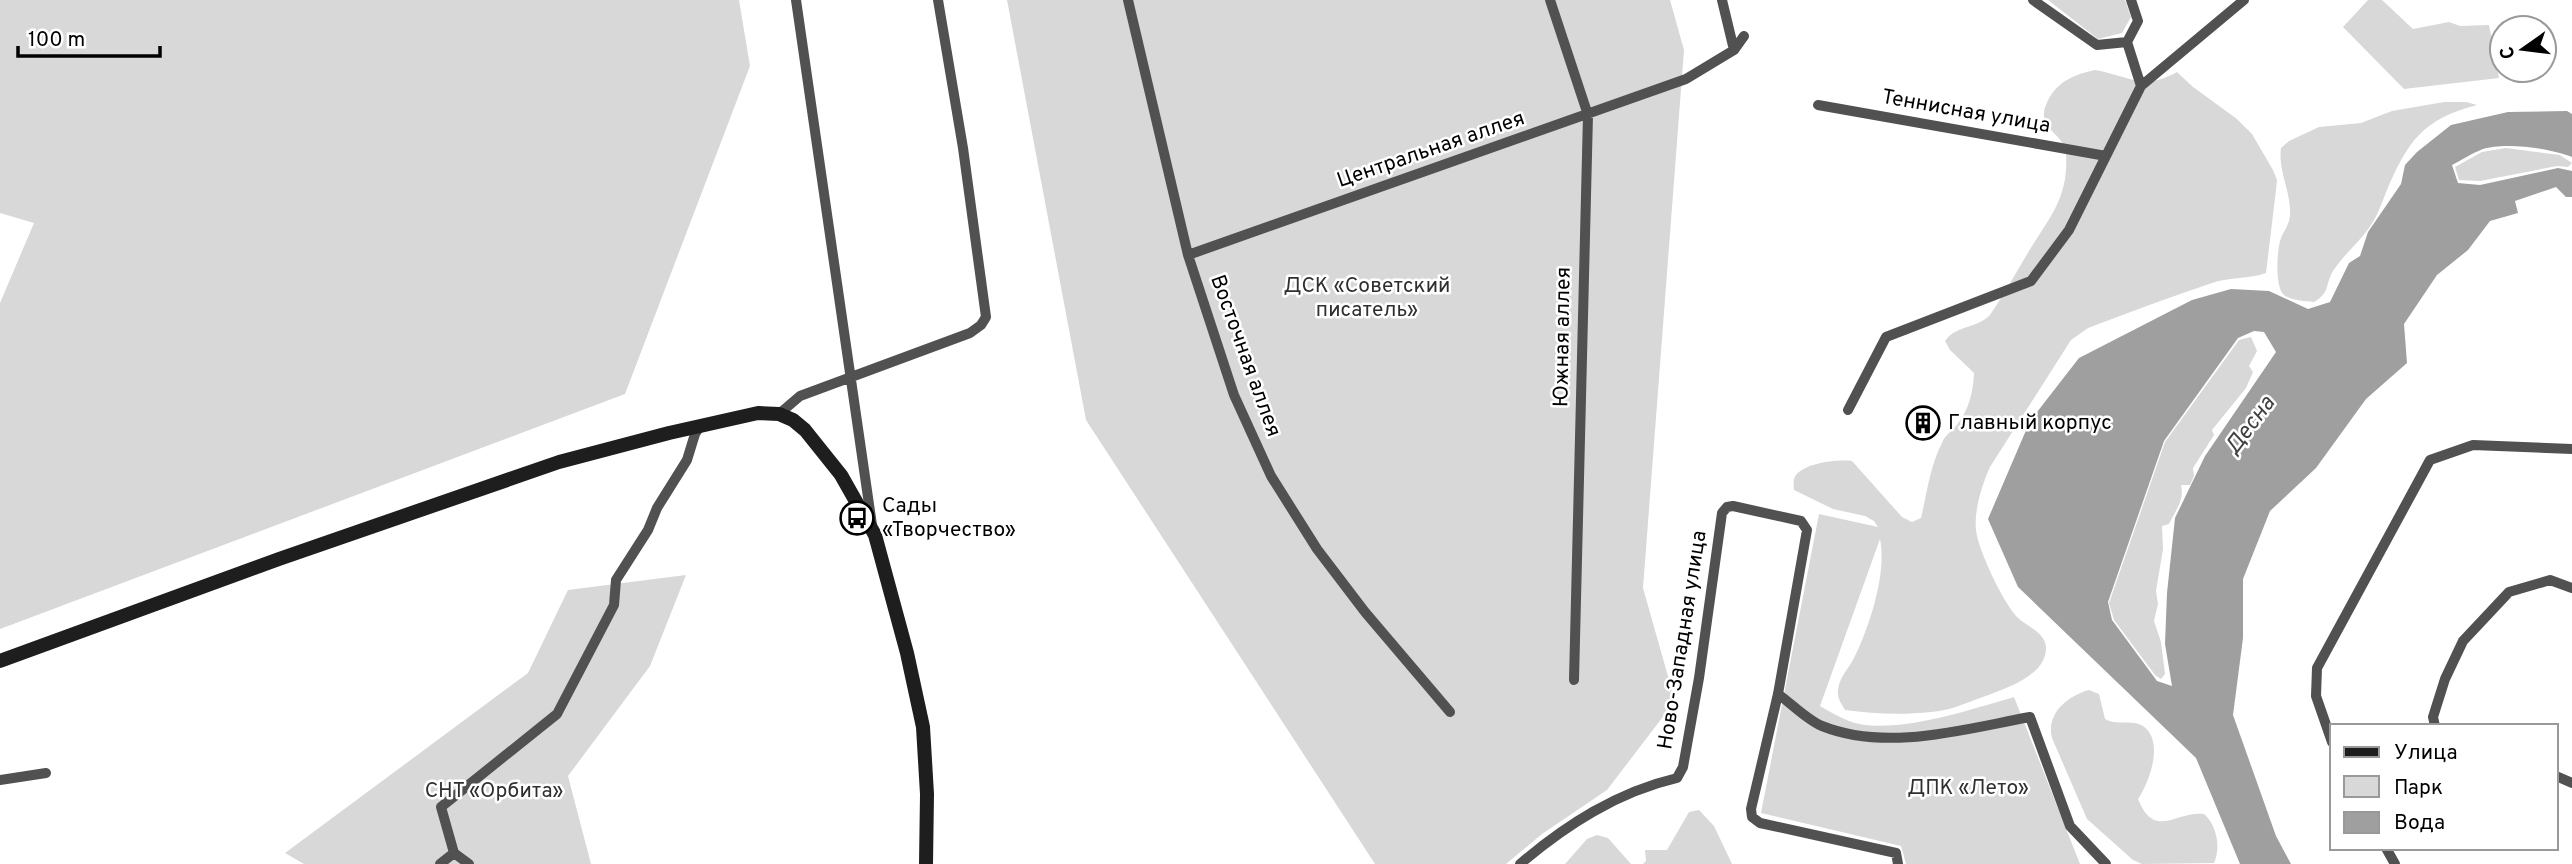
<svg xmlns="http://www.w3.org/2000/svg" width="2572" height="864" font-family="Overpass,sans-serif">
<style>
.green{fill:#d8d8d8}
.water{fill:#9f9f9f;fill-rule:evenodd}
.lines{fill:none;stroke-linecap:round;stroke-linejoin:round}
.street{stroke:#515151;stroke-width:10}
.secondary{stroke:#1e1e1e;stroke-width:14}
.labels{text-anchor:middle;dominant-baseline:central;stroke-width:5;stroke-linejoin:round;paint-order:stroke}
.street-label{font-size:21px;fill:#000;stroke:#fff}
.park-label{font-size:21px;fill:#2f2f2f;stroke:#fff}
.poi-label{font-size:21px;fill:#000;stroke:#fff;text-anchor:start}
.water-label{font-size:23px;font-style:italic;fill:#404040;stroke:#fff}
</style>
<rect width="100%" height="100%" fill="#fff"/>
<path class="green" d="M 0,0 L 739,0 L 750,66 L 625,394 L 0,629 L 0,303 L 34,223 L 0,213 Z
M 1007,0 L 1670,0 L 1684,50 L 1643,588 L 1675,701 L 1607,790 L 1542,834 L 1506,864 L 1375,864 L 1086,420 Z
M 2048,0 L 2125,0 L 2131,17 L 2122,33 L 2098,39 Z
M 2368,0 L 2382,0 L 2413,29 L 2449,22 L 2460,26 L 2489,25 L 2499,78 L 2404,89 L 2343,27 Z
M 2095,70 C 2129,76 2143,91 2177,72 L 2193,87 L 2237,119 L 2252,134 L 2273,170 L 2277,180 L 2276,190 L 2266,273 C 2249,279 2230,277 2212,283 C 2170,297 2130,312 2088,328 L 2071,340 L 1990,467 C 1982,485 1974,510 1976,530 C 1978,550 2003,602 2017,617 C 2026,626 2045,632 2046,647 C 2047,676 2004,689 1983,697 C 1966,703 1949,711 1931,712 C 1903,715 1873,714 1845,710 C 1841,703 1837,698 1838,690 C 1839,677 1850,667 1855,656 C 1870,625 1887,572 1880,539 L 1820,706 C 1829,711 1839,717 1849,721 C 1890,737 1972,709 2014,697 L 2080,864 L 1906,864 L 1901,846 L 1761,813 L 1819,514 L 1878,527 L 1874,521 L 1865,516 L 1833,509 L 1794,490 C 1794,488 1793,481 1794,479 C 1799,463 1838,459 1852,461 L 1902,517 L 1912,522 L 1921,518 C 1927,493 1930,466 1942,443 C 1945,435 1951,432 1956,426 C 1969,410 1973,393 1974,373 L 1950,350 L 1945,341 C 1956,325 1976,329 1990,315 C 2003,296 2014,276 2026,256 C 2047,220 2069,200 2066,154 C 2065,133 2036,129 2046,105 C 2055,82 2073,75 2095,70 Z
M 2444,102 L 2466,102 L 2477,105 C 2423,119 2408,141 2387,190 C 2382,202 2378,215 2371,225 C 2360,242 2344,254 2333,271 C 2325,285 2330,293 2314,302 C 2305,301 2290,301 2283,294 C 2275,285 2277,252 2280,241 C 2283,230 2291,225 2290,211 C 2290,190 2278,170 2281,148 L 2289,141 L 2319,127 L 2361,123 L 2392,111 Z
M 2506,148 L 2560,155 L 2572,163 L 2568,167 L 2557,166 L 2480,181 L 2459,180 L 2455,167 L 2482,152 Z
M 2251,337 L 2257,351 L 2249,366 L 2253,372 L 2246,388 L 2212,430 L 2214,435 L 2193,468 L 2194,476 L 2190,485 L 2181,485 C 2185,500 2175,511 2169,524 L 2162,526 L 2163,549 L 2156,591 L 2158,604 L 2154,621 L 2161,642 L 2165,674 L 2161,679 L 2155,675 L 2114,620 L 2109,603 L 2165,442 L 2239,340 Z
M 686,575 L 650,666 L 568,776 L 591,864 L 304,864 L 285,853 L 528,673 L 568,590 Z
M 2089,690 L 2099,694 L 2105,719 C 2117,726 2131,719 2143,726 C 2165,741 2149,783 2138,799 C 2155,841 2176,810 2204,814 C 2217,825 2221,848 2214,863 L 2142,864 L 2133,860 L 2087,819 L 2052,738 C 2046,714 2067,696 2089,690 Z
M 1699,810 L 1714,826 L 1732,864 L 1643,864 L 1646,861 L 1645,850 L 1667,850 L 1689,812 Z
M 1597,835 L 1608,838 L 1631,864 L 1565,864 L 1587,839 Z"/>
<path class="water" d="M 2567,111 L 2572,114 L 2572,157 C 2551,148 2504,142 2483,149 C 2472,153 2462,160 2452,165 L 2458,183 L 2480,185 L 2558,168 L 2572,171 L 2572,197 L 2566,197 L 2556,187 L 2515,201 L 2518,213 L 2490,221 L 2468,250 L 2437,275 L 2404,324 L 2407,363 L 2366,399 L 2316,468 L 2270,511 L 2243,579 L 2243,638 L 2233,715 L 2276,836 L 2291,864 L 2240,864 L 2196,758 L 2018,587 L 1988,519 L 2030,421 L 2079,358 L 2192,300 L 2231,289 L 2269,291 L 2308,309 L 2330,302 L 2349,263 L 2360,256 L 2368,232 L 2401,184 L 2405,165 L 2417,152 L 2451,125 L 2508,112 ZM 2254,331 L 2264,332 L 2276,352 L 2205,456 L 2175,518 L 2167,593 L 2165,644 L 2172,686 L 2157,681 L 2112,620 L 2108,602 L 2164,441 L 2238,338 Z"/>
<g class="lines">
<path class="street" d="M 796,0 L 872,525
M 1128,0 L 1188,255 L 1234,395 L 1271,476 L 1317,549 L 1365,612 L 1450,712
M 1550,0 L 1588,115 L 1574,680
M 1722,0 L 1734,50
M 2033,0 L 2097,45 L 2127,42
M 2131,0 L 2138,21 L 2127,42 L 2141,86
M 1818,105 L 2106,156
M 1188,255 L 1686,79 L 1734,50 L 1744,36
M 1848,410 L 1886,337 L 2031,281 L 2069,230 L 2141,86 L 2244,0
M 779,414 L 800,396 L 970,333 L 981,325 L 986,317 L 963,148 L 938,0
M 1778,694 C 1792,704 1807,720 1822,726 C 1887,752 1964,729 2030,717 L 2070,826 L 2106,864
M 2435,726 L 2433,717 L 2445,679 L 2463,641 L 2509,592 L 2550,580 L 2572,588
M 2332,742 L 2316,696 L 2317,668 L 2430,460 L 2473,445 L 2572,449
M 2556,776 L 2572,783
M 0,780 L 46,773
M 2386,848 L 2395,864
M 454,853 L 441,807 L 557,714 L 614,605 L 616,580 L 648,530 L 657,508 L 687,460 L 695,434 L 701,425
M 440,864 L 454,853 L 469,864
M 1520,864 C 1566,825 1617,792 1677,778 L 1683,767 L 1699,678 L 1722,513 L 1727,507 L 1733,506 L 1801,521 L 1807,530 L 1778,694 L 1751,809 L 1752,817 L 1760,823 L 1896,853 L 1898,864"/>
<path class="secondary" d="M 0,661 L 279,559 L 559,462 L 669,433 L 758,413 L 779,414 L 793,420 L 805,430 L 841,475 L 875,535 L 907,653 L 923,727 L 927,794 L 926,864"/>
</g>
<defs>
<symbol id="building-ring" viewBox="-11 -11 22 22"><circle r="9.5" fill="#fff" stroke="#000" stroke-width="1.5"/><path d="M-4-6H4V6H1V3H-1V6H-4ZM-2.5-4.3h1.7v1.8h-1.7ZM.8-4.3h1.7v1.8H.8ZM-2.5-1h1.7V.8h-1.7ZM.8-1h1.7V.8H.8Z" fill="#000"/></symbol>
<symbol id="bus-ring" viewBox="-11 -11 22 22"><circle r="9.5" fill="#fff" stroke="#000" stroke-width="1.5"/><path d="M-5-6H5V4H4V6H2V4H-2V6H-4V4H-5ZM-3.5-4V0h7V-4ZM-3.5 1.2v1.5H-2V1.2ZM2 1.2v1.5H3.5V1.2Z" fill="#000"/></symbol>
</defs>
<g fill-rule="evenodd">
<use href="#building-ring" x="1904" y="404" width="38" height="38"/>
<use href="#bus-ring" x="838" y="499" width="38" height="38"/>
</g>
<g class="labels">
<g class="street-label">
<text transform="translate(1966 112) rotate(10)">Теннисная улица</text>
<text transform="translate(1431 150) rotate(-19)">Центральная аллея</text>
<text transform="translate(1563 337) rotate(-89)">Южная аллея</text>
<text transform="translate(1245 356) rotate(70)">Восточная аллея</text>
<text transform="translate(1683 640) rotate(-81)">Ново-Западная улица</text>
</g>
<g class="park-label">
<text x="1367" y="286">ДСК «Советский<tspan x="1367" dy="24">писатель»</tspan></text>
<text x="1968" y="788">ДПК «Лето»</text>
<text x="494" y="791">СНТ «Орбита»</text>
</g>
<g class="poi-label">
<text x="1948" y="423">Главный корпус</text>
<text x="882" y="506">Сады<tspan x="882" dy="24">«Творчество»</tspan></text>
</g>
<g class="water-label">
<text transform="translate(2251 426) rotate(-53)">Десна</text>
</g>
</g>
<rect x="2330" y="724" width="228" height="126" fill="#ffffff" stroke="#999999" stroke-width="2"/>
<rect x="2344" y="747" width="35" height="10" fill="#1e1e1e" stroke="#999999" stroke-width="2"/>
<text x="2394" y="759" font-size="21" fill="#000000">Улица</text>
<rect x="2344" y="776" width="35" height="21" fill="#d8d8d8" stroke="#999999" stroke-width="2"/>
<text x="2394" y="794" font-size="21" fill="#000000">Парк</text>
<rect x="2344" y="812" width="35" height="21" fill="#9f9f9f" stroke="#999999" stroke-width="2"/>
<text x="2394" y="829" font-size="21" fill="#000000">Вода</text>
<g transform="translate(2523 49) rotate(256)"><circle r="33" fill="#ffffff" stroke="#999999" stroke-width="2"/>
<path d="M0-5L12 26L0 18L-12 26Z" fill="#000000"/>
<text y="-10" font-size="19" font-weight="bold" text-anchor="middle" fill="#000000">С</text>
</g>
<path d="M18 46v10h142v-10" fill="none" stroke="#000000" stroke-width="3.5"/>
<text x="28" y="46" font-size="21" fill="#000000" stroke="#ffffff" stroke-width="5" paint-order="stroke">100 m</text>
</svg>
